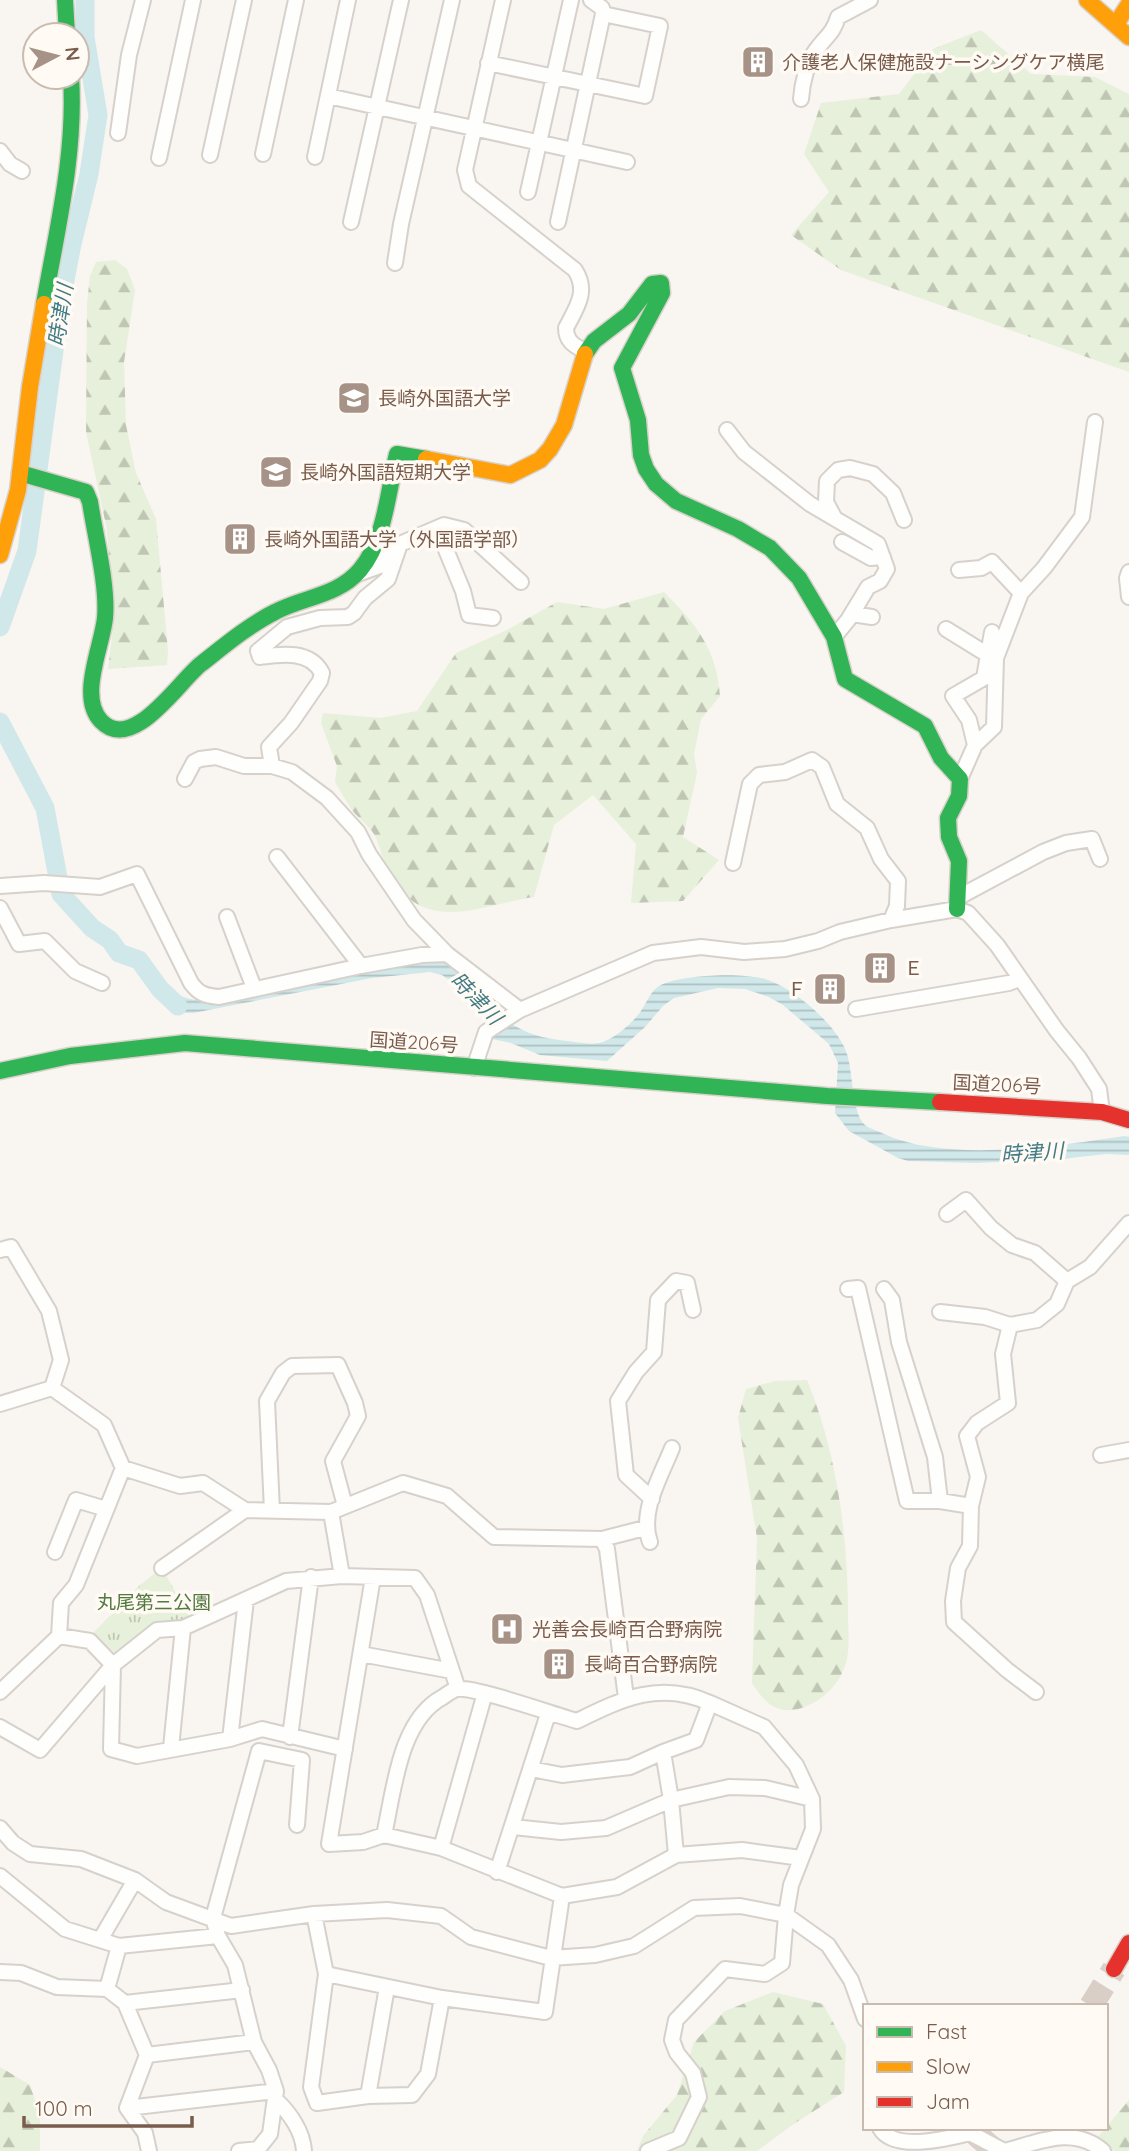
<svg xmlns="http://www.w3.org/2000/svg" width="1129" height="2151" font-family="Quicksand,'Noto Sans JP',sans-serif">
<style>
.grass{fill:url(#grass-tufts)}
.forest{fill:url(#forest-firs)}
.water{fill:url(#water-rules)}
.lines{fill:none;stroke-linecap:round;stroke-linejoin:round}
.river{stroke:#d0e8ea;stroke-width:19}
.highway-tunnel{stroke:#d9cfc7;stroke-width:24;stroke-dasharray:24 12;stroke-linecap:butt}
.street-casing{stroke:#d7d1cb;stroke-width:18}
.fast-casing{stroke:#d9d2cb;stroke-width:19}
.slow-casing{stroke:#d9d2cb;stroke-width:19}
.jam-casing{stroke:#d9d2cb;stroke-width:19}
.street{stroke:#fefefd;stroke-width:14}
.fast{stroke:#30b455;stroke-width:16}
.slow{stroke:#ff9f0a;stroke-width:16}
.jam{stroke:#e5322d;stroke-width:16}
.labels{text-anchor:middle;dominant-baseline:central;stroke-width:7;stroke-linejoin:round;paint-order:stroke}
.poi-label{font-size:19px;fill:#7a5c4d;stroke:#fffaf3;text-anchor:start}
.street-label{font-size:19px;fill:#7a5c4d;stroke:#fffaf3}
.park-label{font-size:19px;fill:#537a41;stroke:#fffaf3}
.water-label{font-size:21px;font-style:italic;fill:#437c86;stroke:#fffaf3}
</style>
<defs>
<pattern id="grass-tufts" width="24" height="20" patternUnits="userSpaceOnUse" patternTransform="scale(1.75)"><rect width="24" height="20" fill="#e7f0db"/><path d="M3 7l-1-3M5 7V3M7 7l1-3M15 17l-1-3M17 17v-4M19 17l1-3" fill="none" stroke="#c0c6b4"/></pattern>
<pattern id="forest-firs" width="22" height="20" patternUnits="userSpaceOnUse" patternTransform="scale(1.75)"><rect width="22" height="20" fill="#e7f0db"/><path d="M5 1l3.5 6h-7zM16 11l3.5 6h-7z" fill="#c0c6b4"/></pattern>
<pattern id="water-rules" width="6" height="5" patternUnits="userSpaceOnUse" patternTransform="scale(1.75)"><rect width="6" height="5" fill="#d0e8ea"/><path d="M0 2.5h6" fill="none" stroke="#aebfc0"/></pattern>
</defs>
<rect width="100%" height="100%" fill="#f9f5f0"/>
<path class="grass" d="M 162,1568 L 190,1618 L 156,1623 L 116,1653 L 108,1648 L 92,1634 L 140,1585 Z"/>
<path class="forest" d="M 981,30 L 1031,74 L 1095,77 L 1129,94 L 1129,372 L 841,270 L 791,235 L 829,192 L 804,154 L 821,103 L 899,94 L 933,49 Z
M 115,260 L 127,269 L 135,290 L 124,362 L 126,425 L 136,473 L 156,519 L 168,651 L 167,665 L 108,669 L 115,611 L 106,525 L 86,432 L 87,304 L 90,276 L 96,262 Z
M 664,592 C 696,624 717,649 720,696 L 701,719 L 694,754 L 697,773 L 683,837 L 719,860 L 683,901 L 631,903 L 636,844 L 593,795 L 554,825 L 534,897 C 480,905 424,936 389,874 C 382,862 381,846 374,834 C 368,825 358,818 352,810 C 346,801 341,792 335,782 L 337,766 L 321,723 L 323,713 L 380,718 L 417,711 L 456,653 L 507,630 L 557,602 L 604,609 Z
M 807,1380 C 837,1453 848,1536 848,1615 C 848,1628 850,1645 847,1658 C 842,1683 822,1703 798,1709 C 774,1714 764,1701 752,1683 L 757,1538 L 738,1418 L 746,1389 L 775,1381 Z
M 773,1992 L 823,2004 L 846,2046 L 844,2092 L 795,2123 L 757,2151 L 637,2151 L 643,2136 L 677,2095 L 694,2042 L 725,2011 Z
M 0,2067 L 30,2085 L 40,2115 L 40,2151 L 0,2151 Z
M 1129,2100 L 1129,2151 L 1086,2151 Z"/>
<path class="water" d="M 433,959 C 466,966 480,989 502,1012 C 506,1017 511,1024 517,1027 C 532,1036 550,1039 567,1041 C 577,1042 589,1045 599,1043 C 611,1041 629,1026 637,1016 C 645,1008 649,992 659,986 C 680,974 746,972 768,980 C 795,989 839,1027 847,1054 C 853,1072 852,1114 865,1125 C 870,1129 879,1131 884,1134 C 948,1163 1056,1146 1125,1136 L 1129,1137 L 1129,1155 L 1106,1154 L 1061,1159 L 976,1163 L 908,1161 L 898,1158 L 849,1131 L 835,1113 L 838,1063 L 829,1044 L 783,1005 L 769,997 L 745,989 L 718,988 L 674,998 L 663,1006 L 645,1027 L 607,1061 L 540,1055 L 511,1043 L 492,1039 L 491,1022 L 459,987 L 442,975 L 430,972 L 372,978 L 193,1013 L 181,1013 L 169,1010 L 156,989 L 161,985 C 178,996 192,1002 212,1001 Z"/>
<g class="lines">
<path class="river" d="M 0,627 L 27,551 L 60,306 L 72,244 L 89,174 L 98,115 L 85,37 L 85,0
M 0,722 L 45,808 L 61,894 L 92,928 L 110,940 L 119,953 L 139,960 L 160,989 L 178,1006"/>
<path class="highway-tunnel" d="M 1091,2006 L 1114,1969
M 977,2151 L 997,2128"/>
<defs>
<path id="street" d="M 503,0 L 465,170 L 469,186 L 575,270 C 589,292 576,308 566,328 C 566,342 575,346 586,352
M 488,63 L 645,96 L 660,26 L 603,14
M 328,96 L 627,162
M 801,99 C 802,84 807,62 816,50 C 826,36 833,34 838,17 L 870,0
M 118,133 L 129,55 L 143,0
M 0,151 L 10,164 L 22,171
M 263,154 L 296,0
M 210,155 L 244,0
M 315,157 L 348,0
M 159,158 L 193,0
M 528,192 L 571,0
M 351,222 L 401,0
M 558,222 L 603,14 L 602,8 L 591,0
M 395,263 L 401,224 L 452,0
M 727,430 L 744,452 L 810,504 L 878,544 L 887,569 L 880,581 L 868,587 L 848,620 L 834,637
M 834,517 L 826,502 L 827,481 L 838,470 L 850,468 L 873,474 L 893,493 L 904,520
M 437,528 L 463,591 L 469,615 L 493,618
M 842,542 L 871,558 L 883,557
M 959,570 L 981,568 L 992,562 L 1021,593 L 996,658 L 994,727 L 975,745 L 960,779
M 1129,572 L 1127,578 L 1129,597
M 355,575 L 380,566 L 386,554 L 393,547 L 444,525 L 464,530 L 521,582
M 1021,593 L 1044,568 L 1082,517 L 1095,422
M 852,614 L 872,617
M 946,629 L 988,655 L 984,678 L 953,696 L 969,720 L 975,745
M 988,655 L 992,632
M 272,766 L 269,747 L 291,723 L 320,681 L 322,673 C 310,650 282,654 260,657 L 258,651 L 287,627 L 320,618 L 348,617 L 354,613 L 365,598 L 388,579 L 400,544
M 185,779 L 194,762 L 200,759 L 216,757 L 244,766 L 272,766 L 292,772 L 327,798 L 358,832 L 369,854 L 414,920 L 447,954 L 520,1010
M 277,857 L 361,966
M 733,863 L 750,784 L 759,775 L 785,772 L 812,760 L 822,767 L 837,804 L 867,828 L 881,859 L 898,881 L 897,906 L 891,920
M 0,886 L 44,883 L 100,887 L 137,874 L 191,983 C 199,994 206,996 219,997 L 361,966 L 422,955 L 447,954
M 957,898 L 1043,852 L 1066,843 L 1092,839 L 1100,859
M 0,908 L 19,944 L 45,941 L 75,971 L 102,983
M 227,917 L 254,988
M 856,1009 L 1009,983 L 1019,979
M 474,1068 L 486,1032 L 520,1010 L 653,953 L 701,947 L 744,952 L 785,949 L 818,941 L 840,932 L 891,920 L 957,909 L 968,913 L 997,945 L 1057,1031 L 1079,1058 L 1099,1089 L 1102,1112
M 947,1214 L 966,1200 L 991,1228 L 1012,1245 L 1035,1253 L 1067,1281
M 0,1250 L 11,1247 L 49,1311 L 61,1360 L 52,1388
M 848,1289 L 858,1288 L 907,1501 L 940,1501 L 971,1506
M 884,1289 L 892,1300 L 899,1342 L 935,1457 L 940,1501
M 940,1312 L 985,1317 L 1010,1325
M 52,1388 L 104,1425 L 123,1468 L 180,1486 L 203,1483 L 245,1510 L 331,1512 L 403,1483 L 447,1496 L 494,1537 L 602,1539 L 607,1549 L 626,1698
M 0,1404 L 52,1388
M 1101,1455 L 1129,1450
M 123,1468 L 76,1585 L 61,1603 L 59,1636 L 90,1641 L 113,1665 L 111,1749 L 137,1756 L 230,1739 L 262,1729 L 345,1749
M 652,1499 L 626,1475 L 618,1401 L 636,1372 L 654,1352 L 658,1300 L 676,1281 L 687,1283 L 693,1310
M 272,1511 L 267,1401 L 283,1373 L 292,1366 L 338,1365 L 355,1403 L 358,1416 L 333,1461 L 345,1506
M 331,1512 L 342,1576
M 602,1539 L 645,1528
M 650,1542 C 639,1512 661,1476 672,1448
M 55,1552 L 76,1500 L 106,1509
M 162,1568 L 245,1510
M 373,1577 L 329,1844 L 363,1842 L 384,1835 L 441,1848 L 562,1896 L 617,1887 L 676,1855 L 742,1850 L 801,1858
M 361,1654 L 452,1671
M 0,1692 L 59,1636
M 1036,1692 L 1007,1670 L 954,1622 L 953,1601 L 958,1568 L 970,1546 L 971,1506 L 978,1477 L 967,1436 L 977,1423 L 1008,1403 L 1003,1354 L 1010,1325 L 1037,1320 L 1057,1304 L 1067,1281 L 1090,1267 L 1129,1223
M 0,1727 L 40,1750 L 113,1665 L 157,1630 L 183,1628 L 286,1581 L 342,1576 L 415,1578 L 427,1595 L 458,1689
M 290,1737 L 311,1577
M 230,1739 L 246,1600
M 171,1748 L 183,1628
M 531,1769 L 562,1775 L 630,1767 L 663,1752
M 513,1827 L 561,1832 L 606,1828 L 671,1800 L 729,1787 L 765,1788 L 812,1799
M 0,1828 L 13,1843 L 30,1854 L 81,1859 L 135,1880 L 166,1902 L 231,1926 L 314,1914 L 387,1910 L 441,1916 L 471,1937 L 551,1958 L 595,1955 L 634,1946 L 694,1908 L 740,1906 L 786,1915 L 828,1945 L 851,1980 L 865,2019
M 384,1835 C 394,1791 399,1720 443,1697 C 447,1694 453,1690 457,1689 C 474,1686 555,1715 577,1721 C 622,1699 660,1680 710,1703 L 696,1740 L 663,1752 L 671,1800 L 676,1855
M 441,1848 L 485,1693
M 497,1872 L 548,1714
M 0,1876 L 65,1929 L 119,1946 L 218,1936
M 314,1914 L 326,1974 L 311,2087 L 317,2103 L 368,2096 L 412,2095 L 428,2074 L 442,1998
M 100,1940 L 135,1880
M 119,1946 L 107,1989 L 125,2003 L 147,2055 L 127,2108 L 145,2133 L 149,2151
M 0,1972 L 21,1973 L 57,1987 L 107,1989
M 326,1974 L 442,1998 L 545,2012 L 562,1896
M 125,2003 L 242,1990
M 147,2055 L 254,2042
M 368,2096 L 387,1987
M 276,2100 C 290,2113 303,2132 304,2151
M 127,2108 L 276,2091
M 880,2128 C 893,2151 943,2140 970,2133 L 1004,2151
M 239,2151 L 258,2149 L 270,2134 L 276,2091 L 269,2070 L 254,2042 L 235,1965 L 218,1936 L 213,1918 L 259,1751 L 302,1760 L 297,1825
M 648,2151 L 679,2138 L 699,2097 L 693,2073 L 677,2053 L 672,2040 L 676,2020 L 725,1969 L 765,1974 L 782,1963 L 786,1915 L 791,1885 L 813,1829 L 812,1799 L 796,1765 L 764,1727 L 710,1703
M 1005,2151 C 1038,2142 1074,2125 1103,2151"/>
<path id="fast" d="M 65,0 L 67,35
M 44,304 C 57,229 76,153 71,77
M 585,354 L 594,341 L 629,314 L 652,284 L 661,283 L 662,293 L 622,368 L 638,420 L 641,455 L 646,469 L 656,484 L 676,501 L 738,529 L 770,548 L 799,578 L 834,637 L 845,679 L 925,726 L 941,758 L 960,779 L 959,796 L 948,818 L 949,837 L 959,861 L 957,909
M 20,473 L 86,492 L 90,502 C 95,535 108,586 105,618 C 102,647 78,697 101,721 C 133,754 179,681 201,664 C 224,646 249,625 275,612 C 303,597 338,596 360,570 C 385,540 388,491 397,454 L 426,459
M 0,1071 L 70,1056 L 185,1043 L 827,1096 L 940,1102"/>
<path id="slow" d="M 1087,0 L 1129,37
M 1116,24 L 1129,4
M 426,459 L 510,475 L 540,460 L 550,449 L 564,425 L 585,354
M 0,555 L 18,490 L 30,387 L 44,304"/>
<path id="jam" d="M 940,1102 L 1102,1112 L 1129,1120
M 1114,1969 L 1129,1943"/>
</defs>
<use href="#street" class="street-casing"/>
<use href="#fast" class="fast-casing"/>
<use href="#slow" class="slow-casing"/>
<use href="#jam" class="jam-casing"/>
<use href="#street" class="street"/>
<use href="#fast" class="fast"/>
<use href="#slow" class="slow"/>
<use href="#jam" class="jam"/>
</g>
<defs>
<symbol id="building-square" viewBox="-11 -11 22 22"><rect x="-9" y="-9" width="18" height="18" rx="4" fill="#a69286" stroke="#fffaf3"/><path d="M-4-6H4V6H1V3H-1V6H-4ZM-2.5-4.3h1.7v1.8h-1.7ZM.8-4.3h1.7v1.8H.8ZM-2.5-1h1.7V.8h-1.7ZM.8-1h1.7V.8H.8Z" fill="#fff"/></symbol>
<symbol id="university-square" viewBox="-11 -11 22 22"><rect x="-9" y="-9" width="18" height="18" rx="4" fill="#a69286" stroke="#fffaf3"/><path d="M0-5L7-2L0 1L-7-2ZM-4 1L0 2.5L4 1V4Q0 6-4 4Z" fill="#fff"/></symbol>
<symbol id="hospital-square" viewBox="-11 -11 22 22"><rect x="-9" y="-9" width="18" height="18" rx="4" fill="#a69286" stroke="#fffaf3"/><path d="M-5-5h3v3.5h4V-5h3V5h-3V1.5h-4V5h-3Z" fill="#fff"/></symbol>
</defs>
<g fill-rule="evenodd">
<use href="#building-square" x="739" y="43" width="38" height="38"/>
<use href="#university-square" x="335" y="379" width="38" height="38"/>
<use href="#university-square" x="257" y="453" width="38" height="38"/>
<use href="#building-square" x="221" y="520" width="38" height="38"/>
<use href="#building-square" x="861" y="949" width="38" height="38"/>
<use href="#building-square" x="811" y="970" width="38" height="38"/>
<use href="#hospital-square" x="488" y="1610" width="38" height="38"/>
<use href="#building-square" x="540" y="1645" width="38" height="38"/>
</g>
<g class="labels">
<g class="poi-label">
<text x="782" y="62">介護老人保健施設ナーシングケア横尾</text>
<text x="378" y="398">長崎外国語大学</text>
<text x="300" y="472">長崎外国語短期大学</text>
<text x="264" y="539">長崎外国語大学（外国語学部）</text>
<text x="904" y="968">Ｅ</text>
<text x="806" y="989" text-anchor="end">Ｆ</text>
<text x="532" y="1629">光善会長崎百合野病院</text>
<text x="584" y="1664">長崎百合野病院</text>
</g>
<g class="street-label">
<text transform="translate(414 1042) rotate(4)">国道206号</text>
<text transform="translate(997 1084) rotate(3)">国道206号</text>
</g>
<g class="park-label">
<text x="154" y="1602">丸尾第三公園</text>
</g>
<g class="water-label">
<text transform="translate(60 315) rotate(-81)">時津川</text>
<text transform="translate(477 998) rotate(46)">時津川</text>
<text transform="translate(1032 1152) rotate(-4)">時津川</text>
</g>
</g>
<rect x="863" y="2004" width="245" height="126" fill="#fffaf3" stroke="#cabbb1" stroke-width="2"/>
<rect x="877" y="2027" width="35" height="10" fill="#30b455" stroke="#cabbb1" stroke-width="2"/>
<text x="926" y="2039" font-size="21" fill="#7a5c4d">Fast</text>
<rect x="877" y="2062" width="35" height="10" fill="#ff9f0a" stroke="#cabbb1" stroke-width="2"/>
<text x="926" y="2074" font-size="21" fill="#7a5c4d">Slow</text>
<rect x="877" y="2097" width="35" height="10" fill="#e5322d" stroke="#cabbb1" stroke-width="2"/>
<text x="926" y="2109" font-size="21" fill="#7a5c4d">Jam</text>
<g transform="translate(56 56) rotate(83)"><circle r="33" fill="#fffaf3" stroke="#cabbb1" stroke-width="2"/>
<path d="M0-5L12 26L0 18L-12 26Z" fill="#a69286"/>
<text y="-10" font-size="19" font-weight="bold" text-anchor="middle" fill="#7a5c4d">N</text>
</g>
<path d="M24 2116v10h168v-10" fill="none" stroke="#7a5c4d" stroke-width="3.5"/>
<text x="35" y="2116" font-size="21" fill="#7a5c4d" stroke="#fffaf3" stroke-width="5" paint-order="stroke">100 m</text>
</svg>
